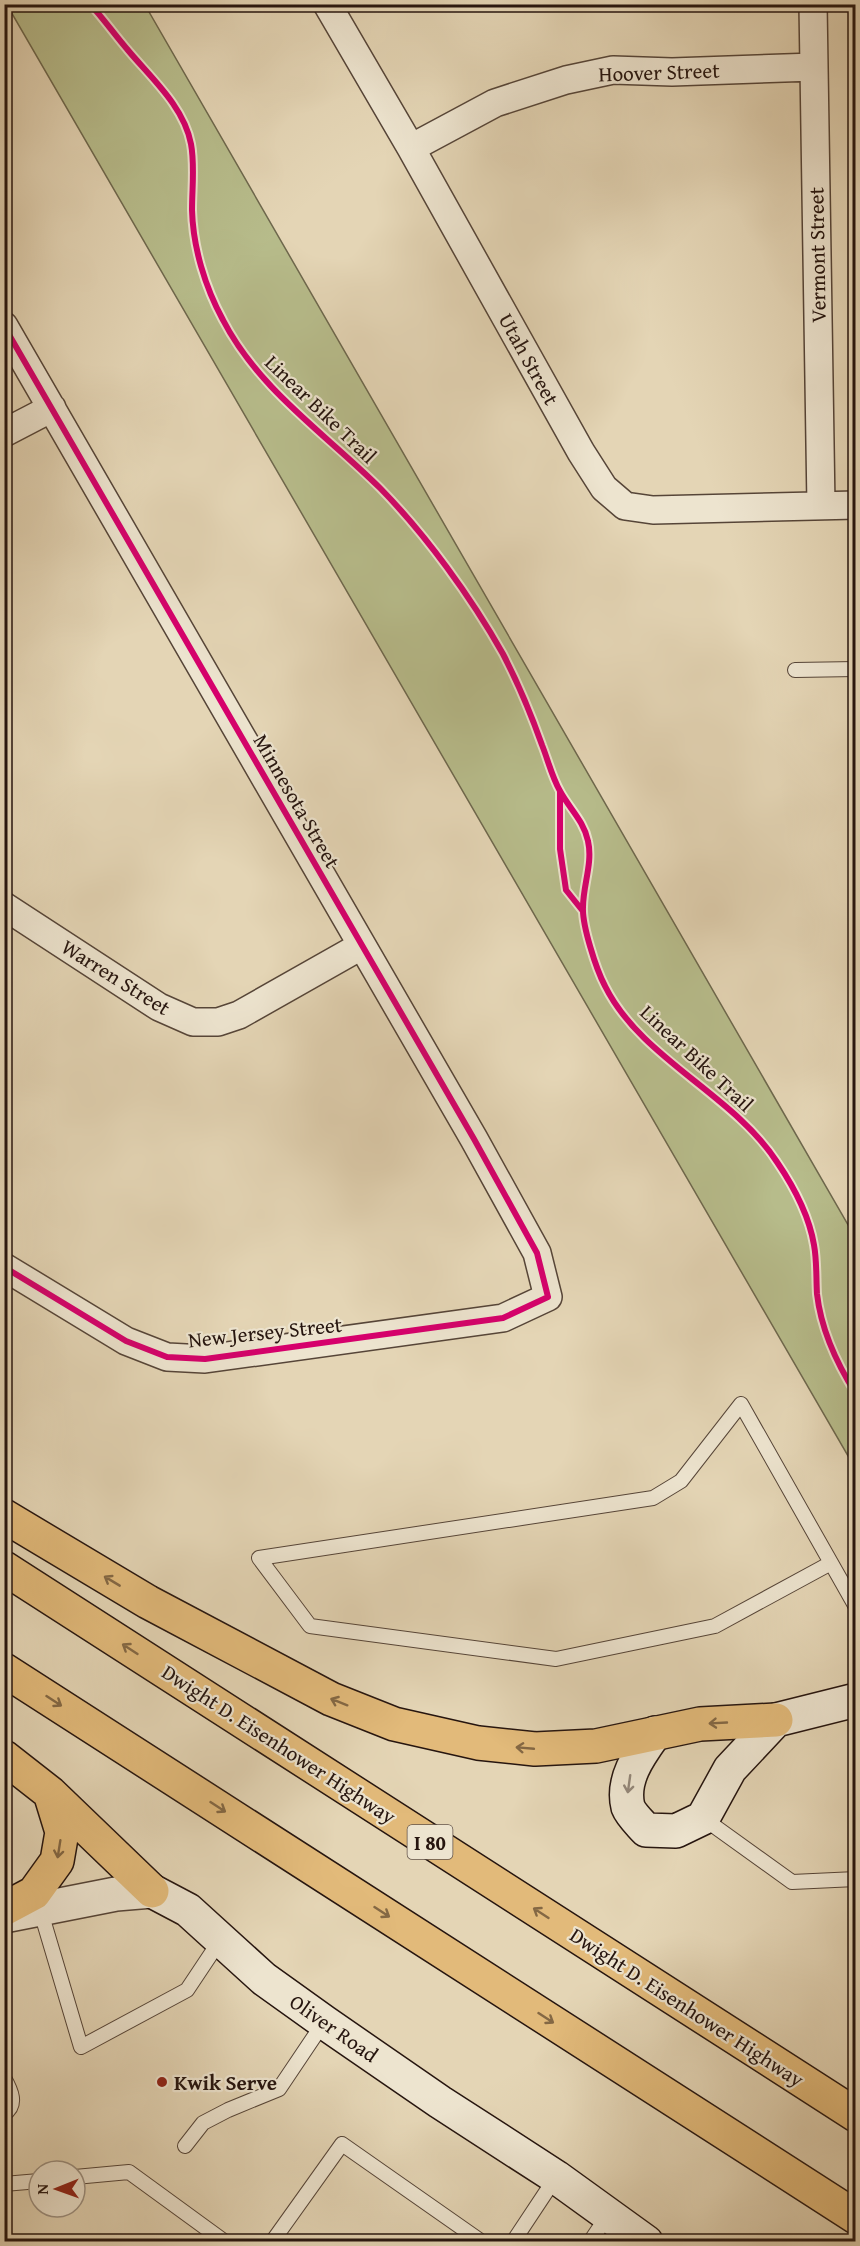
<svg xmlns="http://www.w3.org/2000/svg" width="860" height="2246" font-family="'Gentium Book Plus',serif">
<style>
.green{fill:#b7bc8b;stroke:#6e684d;stroke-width:1.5}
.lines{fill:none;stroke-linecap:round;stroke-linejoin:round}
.service-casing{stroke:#564538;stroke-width:16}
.minor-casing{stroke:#564538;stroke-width:30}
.tertiary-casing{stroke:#564538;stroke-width:36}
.secondary-casing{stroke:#26150f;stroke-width:36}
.motorway-casing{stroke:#26150f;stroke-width:36}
.service{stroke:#ede4cf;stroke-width:14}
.minor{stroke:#ede4cf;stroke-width:27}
.tertiary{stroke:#ede4cf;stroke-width:33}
.secondary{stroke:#ede4cf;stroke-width:33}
.motorway{stroke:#e2ba7a;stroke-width:33}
.cycleway-casing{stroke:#ede4cf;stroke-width:10}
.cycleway{stroke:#d6006c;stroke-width:6}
.oneway{stroke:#846844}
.oneway2{stroke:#938779}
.poi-dot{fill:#8f2418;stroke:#ede4cf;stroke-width:2}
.labels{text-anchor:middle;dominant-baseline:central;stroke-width:4.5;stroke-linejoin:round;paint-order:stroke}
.shield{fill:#ede4cf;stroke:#625349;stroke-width:1.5}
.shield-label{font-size:20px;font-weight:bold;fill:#26150f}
.street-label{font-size:21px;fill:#26150f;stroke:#ede4cf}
.poi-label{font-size:21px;font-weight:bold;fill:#26150f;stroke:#ede4cf;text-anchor:start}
</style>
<rect width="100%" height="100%" fill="#e4d5b5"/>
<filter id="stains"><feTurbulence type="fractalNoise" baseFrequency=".00333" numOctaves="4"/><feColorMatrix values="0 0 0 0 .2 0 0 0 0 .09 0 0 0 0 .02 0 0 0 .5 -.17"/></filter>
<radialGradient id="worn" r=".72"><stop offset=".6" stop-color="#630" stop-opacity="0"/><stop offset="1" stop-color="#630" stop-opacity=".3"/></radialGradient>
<path class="green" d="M 7,5 L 145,5 L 855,1237 L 855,1468 Z"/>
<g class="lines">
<defs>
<path id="service" d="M 795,670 L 856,669
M 831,1563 L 715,1626 L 556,1659 L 310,1626 L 259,1558 L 653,1498 L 681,1481 L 741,1404 L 856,1607
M 703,1818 L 792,1882 L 856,1879
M 40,1909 L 81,2047 L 187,1990 L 221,1939
M 4,2078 C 11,2090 18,2105 4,2114
M 185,2146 L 203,2123 L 228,2110 L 279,2089 L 324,2022
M 75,2177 L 129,2172 L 225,2242
M 4,2184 L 39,2181
M 272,2242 L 342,2144 L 482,2242
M 513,2242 L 556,2177
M 590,2242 L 608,2215"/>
<path id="minor" d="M 327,4 L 411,148 L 581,452 L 604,488 L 625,506 L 653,510 L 856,505
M 813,4 L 821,506
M 411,148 L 495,103 L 566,80 L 613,70 L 672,72 L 814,67
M 4,326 L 474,1139 L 537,1253 L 548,1297 L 503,1318 L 205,1359 L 167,1357 L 126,1341 L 4,1267
M 4,433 L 52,408
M 4,906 L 159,1007 L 193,1022 L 218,1022 L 239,1015 L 361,946"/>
<path id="tertiary" d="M 4,1916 L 116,1894 L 152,1891"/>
<path id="secondary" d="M 655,1733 C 640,1754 621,1779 628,1807 C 631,1815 641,1824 646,1830 L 676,1831 L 703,1818 L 730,1769 L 776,1720 L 856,1700
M 152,1891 L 188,1910 L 264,1979 L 324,2022 L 440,2102 L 556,2177 L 646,2242"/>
<path id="motorway" d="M 4,1516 L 148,1602 L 331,1699 L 394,1724 L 478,1743 L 535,1749 L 596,1746 L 700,1724 L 776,1720
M 4,1568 L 856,2115
M 4,1670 L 856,2217
M 4,1757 L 50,1793 L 152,1891
M 4,1909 L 34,1893 L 57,1861 L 62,1832 L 50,1793"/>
</defs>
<use href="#service" class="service-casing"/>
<use href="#minor" class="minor-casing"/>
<use href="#tertiary" class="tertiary-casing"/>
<use href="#secondary" class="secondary-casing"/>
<use href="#motorway" class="motorway-casing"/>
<use href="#service" class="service"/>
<use href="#minor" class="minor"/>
<use href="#tertiary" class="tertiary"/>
<use href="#secondary" class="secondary"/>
<use href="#motorway" class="motorway"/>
<defs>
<path id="cycleway" d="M 90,4 C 103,18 114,34 127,49 C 150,77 184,106 191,144 C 195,165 192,188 192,210 C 193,247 205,287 223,320 C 259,390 326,434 380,488 C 426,535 471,597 503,654 C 518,683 531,714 542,745 C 548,760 552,777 560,791 C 569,808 584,821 588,841 C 593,863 583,885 583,907 C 582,925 596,969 605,986 C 641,1059 733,1094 777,1162 C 794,1187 809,1215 814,1245 C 817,1261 816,1278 817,1294 C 821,1329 837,1364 856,1394
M 4,326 L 474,1139 L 537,1253 L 548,1297 L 503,1318 L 205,1359 L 167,1357 L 126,1341 L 4,1267
M 560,791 L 560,849 L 566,890 L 582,910"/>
</defs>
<use href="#cycleway" class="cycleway-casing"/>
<use href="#cycleway" class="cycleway"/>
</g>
<defs><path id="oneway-shaft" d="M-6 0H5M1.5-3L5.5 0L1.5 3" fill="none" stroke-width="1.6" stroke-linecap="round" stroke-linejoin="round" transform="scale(1.5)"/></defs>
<g class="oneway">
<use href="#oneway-shaft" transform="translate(112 1581) rotate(-149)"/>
<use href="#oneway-shaft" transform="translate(130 1649) rotate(-147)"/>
<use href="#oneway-shaft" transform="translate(54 1701) rotate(33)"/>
<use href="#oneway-shaft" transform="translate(339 1702) rotate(-158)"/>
<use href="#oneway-shaft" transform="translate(718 1723) rotate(177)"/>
<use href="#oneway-shaft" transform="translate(525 1748) rotate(-175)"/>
<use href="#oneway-shaft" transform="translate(218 1807) rotate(33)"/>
<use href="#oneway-shaft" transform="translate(59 1849) rotate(99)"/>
<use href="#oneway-shaft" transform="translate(382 1912) rotate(33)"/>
<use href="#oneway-shaft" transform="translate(541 1913) rotate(-147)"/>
<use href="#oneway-shaft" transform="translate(546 2018) rotate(33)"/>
</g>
<use class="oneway2" href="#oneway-shaft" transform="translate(629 1784) rotate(98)"/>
<circle class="poi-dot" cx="162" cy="2082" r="6"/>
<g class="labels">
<rect class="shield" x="407.5" y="1825" width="45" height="34" rx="4.5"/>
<g class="shield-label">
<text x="430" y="1842">I 80</text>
</g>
<g class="street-label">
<text transform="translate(659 72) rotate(-2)">Hoover Street</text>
<text transform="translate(817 255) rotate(-91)">Vermont Street</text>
<text transform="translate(529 359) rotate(61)">Utah Street</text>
<text transform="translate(321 409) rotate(44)">Linear Bike Trail</text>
<text transform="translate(297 801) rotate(60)">Minnesota Street</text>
<text transform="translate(116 977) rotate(32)">Warren Street</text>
<text transform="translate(697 1058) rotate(43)">Linear Bike Trail</text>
<text transform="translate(265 1332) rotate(-6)">New Jersey Street</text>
<text transform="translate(279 1744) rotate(33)">Dwight D. Eisenhower Highway</text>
<text transform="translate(687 2007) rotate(33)">Dwight D. Eisenhower Highway</text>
<text transform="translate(334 2028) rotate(35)">Oliver Road</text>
</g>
<g class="poi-label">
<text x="174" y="2082">Kwik Serve</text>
</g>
</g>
<rect width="860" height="2246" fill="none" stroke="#e4d5b5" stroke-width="24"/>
<rect x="6" y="6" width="848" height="2234" fill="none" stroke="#26150f" stroke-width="3"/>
<rect x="12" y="12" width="836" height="2222" fill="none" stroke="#26150f" stroke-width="1.5"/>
<g transform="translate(57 2189) rotate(269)"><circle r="28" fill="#ede4cf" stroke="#9d9182" stroke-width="1.5"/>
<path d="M0-4.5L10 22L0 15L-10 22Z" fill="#8f2418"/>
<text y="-9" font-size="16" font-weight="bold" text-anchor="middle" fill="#26150f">N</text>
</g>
<rect width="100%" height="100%" filter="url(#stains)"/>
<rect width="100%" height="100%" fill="url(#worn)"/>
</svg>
